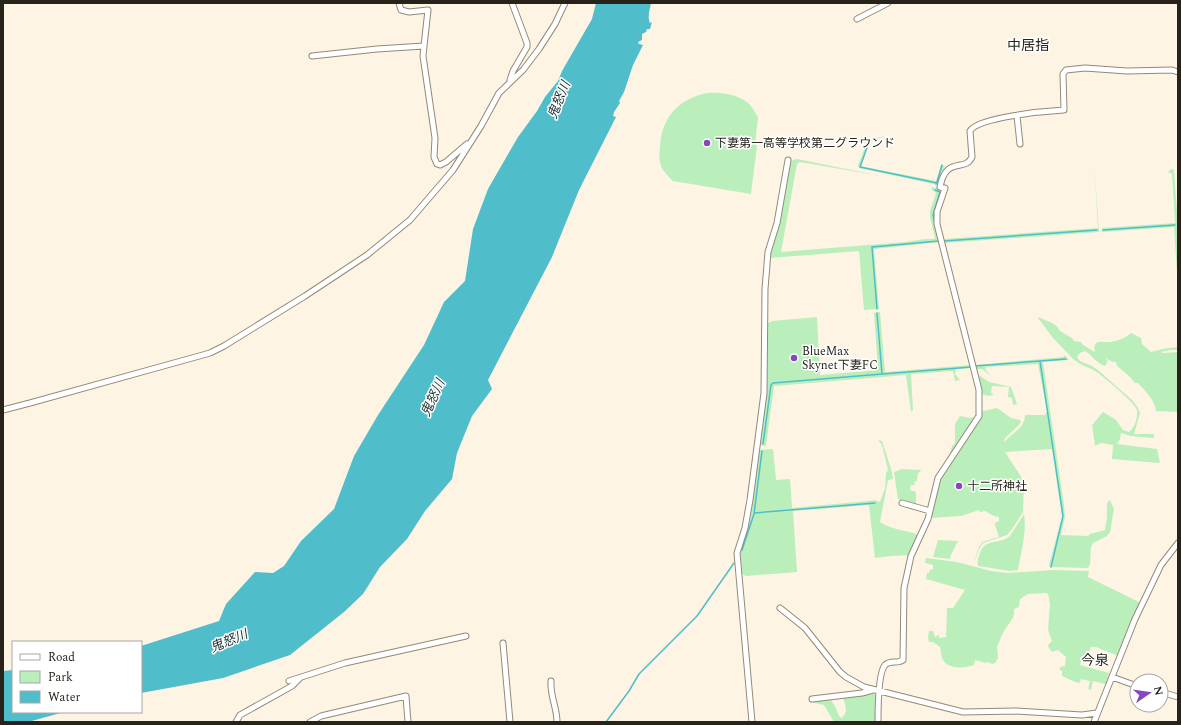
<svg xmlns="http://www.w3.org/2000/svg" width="1181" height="725" font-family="Spectral,'Noto Sans JP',serif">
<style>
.green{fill:#baefbb}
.water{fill:#50bdca}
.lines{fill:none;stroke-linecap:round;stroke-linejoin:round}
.stream{stroke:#50bdca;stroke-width:1.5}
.minor-casing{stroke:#948977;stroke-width:7}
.minor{stroke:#fff;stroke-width:5}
.poi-dot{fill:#8548be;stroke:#fff;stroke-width:1.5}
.labels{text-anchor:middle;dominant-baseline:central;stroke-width:3;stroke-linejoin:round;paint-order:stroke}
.poi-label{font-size:12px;fill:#27231b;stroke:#fff;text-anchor:start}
.water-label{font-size:13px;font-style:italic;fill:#1b2f31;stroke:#fff}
.quarter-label{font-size:14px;fill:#27231b;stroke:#fff}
</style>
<rect width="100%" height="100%" fill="#fef4e4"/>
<path class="green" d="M 707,93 C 720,92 736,94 747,102 C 751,105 755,112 758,117 L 755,144 L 757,146 L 751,194 L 673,181 C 669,177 663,171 661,166 C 659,161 659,153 660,148 C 661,118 678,99 707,93 Z
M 885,136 L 869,142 L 860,166 L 936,181 L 941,165 L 945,166 L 938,185 L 859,168 L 858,165 L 868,140 Z
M 797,159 L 881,176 L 800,162 L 797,164 L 781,252 L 905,242 L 925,239 L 934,239 L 935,238 L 930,217 L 930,211 L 936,193 L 932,190 L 932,187 L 939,189 L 942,191 L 937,206 L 940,242 L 874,249 L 879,309 L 864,310 L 859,251 L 770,258 L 770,250 L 779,226 L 790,161 Z
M 1094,163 L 1099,232 L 944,243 L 943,239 L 1098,228 Z
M 1171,169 L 1174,170 L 1178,227 L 1178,287 L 1174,227 L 1102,232 L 1102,228 L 1175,223 L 1172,174 L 1168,172 Z
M 880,312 L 885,372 L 971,365 L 972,368 L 956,369 L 955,374 L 960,380 L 955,381 L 953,371 L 911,374 L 913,410 L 911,412 L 906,375 L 774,386 L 766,446 L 760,445 L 767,383 L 768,323 L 772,321 L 817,317 L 820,375 L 878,370 L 874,313 Z
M 1039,317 C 1047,322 1056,322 1060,331 L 1072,338 L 1074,341 L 1081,342 L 1083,345 L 1095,352 L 1094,347 L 1096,343 C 1100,341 1102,342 1106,342 C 1113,343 1126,338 1131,333 L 1141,338 L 1142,344 L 1151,352 L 1167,348 L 1178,347 L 1178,350 L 1170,350 L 1161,352 L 1163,353 L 1178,352 L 1178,412 L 1156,411 C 1155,400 1145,391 1138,383 L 1135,383 L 1128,375 L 1117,366 L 1116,362 L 1113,362 L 1105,358 L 1108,361 L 1105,366 C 1096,363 1093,356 1085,351 L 1080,353 L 1077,357 L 1080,361 L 1092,366 L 1099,371 L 1133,401 L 1138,408 L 1140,413 L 1134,434 L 1154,434 L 1154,438 L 1131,436 L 1121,433 L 1120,439 L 1117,444 L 1157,449 L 1160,463 L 1112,459 L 1113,445 L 1101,443 L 1095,446 L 1092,425 L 1103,412 L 1116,420 L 1123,430 L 1129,432 C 1135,428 1138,417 1137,410 C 1133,401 1107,380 1098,373 C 1090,367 1081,366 1073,359 L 1053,338 L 1038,318 Z
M 1065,355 L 1069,360 L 1043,362 L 1064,505 L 1065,517 L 1061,535 L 1088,536 L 1090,534 L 1105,530 L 1107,517 L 1107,503 L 1110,500 L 1114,509 L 1110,532 L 1107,536 L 1093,543 L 1091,547 L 1090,564 L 1088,568 L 1050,567 L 1049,565 L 1062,517 L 1052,449 L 1005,452 L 1020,475 L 1024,484 L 1023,512 L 1012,529 L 1007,535 L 983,543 L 979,549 L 974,563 L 978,549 L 982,542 L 999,537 L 995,525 L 995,523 L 999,521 L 999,517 L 994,516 L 985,511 L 980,512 L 979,510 L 961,516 L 930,518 L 937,487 L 942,478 L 937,474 L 948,460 L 952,446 L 955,443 L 955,424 L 960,416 L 970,418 L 976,417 L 983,411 L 997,408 L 1011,418 L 1020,420 L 1021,422 L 1018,426 L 1005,438 L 1004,442 C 1012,433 1025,428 1025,415 L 1045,415 L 1047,411 L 1038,364 L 986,367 L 985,369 L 991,376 L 982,369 L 976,369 L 975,365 L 1063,357 Z
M 979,375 L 989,382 L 1011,387 L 1017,404 L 1013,405 L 1012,398 L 1008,397 L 1009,387 L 992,386 L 991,393 L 993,394 L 993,395 L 988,396 L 982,394 Z
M 878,440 L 882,441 L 892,472 L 893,479 L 888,480 L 880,522 C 892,530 906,530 919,535 L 910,555 L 891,556 L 875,558 L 869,505 L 793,511 L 797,572 L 746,576 L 742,574 L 740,547 L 758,454 L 760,450 L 773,449 L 776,480 L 790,479 L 792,508 L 868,501 L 875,500 L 880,502 L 885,488 L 886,473 L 888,470 L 882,445 Z
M 902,469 L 921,470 L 920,472 L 918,473 L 917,481 L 915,481 L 914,485 L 911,485 L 910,490 L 916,492 L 916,504 L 903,502 L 898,499 L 894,472 Z
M 1024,514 C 1027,532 1021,552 1018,570 L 1010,571 L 978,566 C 977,561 978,558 980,553 C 985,538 999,545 1010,536 Z
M 938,540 L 958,541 L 950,557 L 951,559 L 933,557 Z
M 926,558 L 957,562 L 991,571 L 1007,573 L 1053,570 L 1089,571 L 1088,577 L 1141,603 L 1118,656 L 1096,647 L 1091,647 L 1089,652 L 1086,651 L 1083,662 L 1081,661 L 1080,665 L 1109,673 L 1106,685 L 1105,686 L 1105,684 L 1093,681 L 1091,690 L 1088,689 L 1090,681 L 1081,679 L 1080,683 L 1075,682 L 1062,676 L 1062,671 L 1060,670 L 1060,667 L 1065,666 L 1066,657 L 1058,650 L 1052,652 L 1049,648 L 1048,645 L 1052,641 L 1048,630 L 1050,604 L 1048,594 L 1046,593 L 1028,594 L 1020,599 L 1019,607 L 1014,609 C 1015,620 1009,622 1004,631 C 1001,636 1000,641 997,646 L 998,658 L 995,663 L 992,664 L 988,662 L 986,663 L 975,660 L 974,665 C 965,668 949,670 943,660 C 941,657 941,651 940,647 L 933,642 L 929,642 L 928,638 L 929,631 L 933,631 L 935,637 L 939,635 L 939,638 L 946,637 L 947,608 L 953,608 L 965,590 L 926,579 L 927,573 L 929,573 L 930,570 L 933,569 L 933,565 L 925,563 Z
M 873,693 L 876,695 L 876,722 L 834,722 L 824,705 L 810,702 L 811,700 L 834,697 L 831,701 C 837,706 836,713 841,718 C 849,713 845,705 843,697 Z"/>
<path class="water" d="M 596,3 L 651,3 C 650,9 647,16 650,23 L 652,22 L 650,29 L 647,29 L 646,32 L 642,34 L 642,40 L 638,42 L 639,44 L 643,45 L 633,65 L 624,92 L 619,101 L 620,103 L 614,112 L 613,116 L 616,117 L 579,190 L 552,257 L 488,380 L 492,389 L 472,416 L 457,453 L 452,479 L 425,511 L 407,539 L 380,567 L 363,594 L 344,612 L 290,655 L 223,678 L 141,693 L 141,646 L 219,621 L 226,604 L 255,572 L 273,573 L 284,566 L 301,541 L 334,509 L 354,456 L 378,415 L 424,345 L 444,302 L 465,281 L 473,229 L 488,189 L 518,137 L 537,111 L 545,97 L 558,81 L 562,71 L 592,19 Z
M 13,670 L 13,712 L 64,712 L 28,722 L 3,722 L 3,671 Z"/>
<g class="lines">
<path class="stream" d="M 869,142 L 860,167 L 937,183 L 936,184
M 937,182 L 942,165
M 1103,230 L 1175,225
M 944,241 L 1097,230
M 877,309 L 872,247 L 939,241 L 933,215 L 940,192 L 935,190
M 1040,361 L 1066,359
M 975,366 L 1040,361 L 1063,516 L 1051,567
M 882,374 L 972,367
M 763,444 L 771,385 L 773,383 L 882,374 L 877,313
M 754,513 L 875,503
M 742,550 L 754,514 L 762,451
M 606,722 L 629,691 L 639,674 L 697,616 L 734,563"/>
<defs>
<path id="minor" d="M 399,3 L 401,10 L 409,12 L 428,10 L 424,46
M 857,19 L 888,3
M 312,56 L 377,49 L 424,46 L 423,56 L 435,138 L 434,157 L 437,164 L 440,165 L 446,162 L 467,144
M 510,80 L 513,71 L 527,47 L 527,43 L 512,3
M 1017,116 L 1020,144
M 3,410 L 30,403 L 210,353 L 224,346 L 305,296 L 367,255 L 410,220 L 453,170 L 481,126 L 499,93 L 523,70 L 539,49 L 555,24 L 565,3
M 902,503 L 930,511
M 780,608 L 805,628 L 840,672 L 846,677 L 864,687 L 963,712 L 1016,711 L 1082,715 L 1097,713
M 503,643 L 510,722
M 1112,677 L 1137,686
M 289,681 L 345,663 L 466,636
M 551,681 C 550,697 557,707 557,722
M 1161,692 L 1178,697
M 812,699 L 862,693 L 873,690
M 236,722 L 240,715 L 292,686 L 300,678
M 310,722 L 321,716 L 406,696 L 408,722
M 752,722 L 737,553 L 745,528 L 750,500 L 764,393 L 765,289 L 768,252 L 777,223 L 788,160
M 878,722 C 878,710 878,673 885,665 C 890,660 898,664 903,660 L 904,588 L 911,556 L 928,519 L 938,478 L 979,416 L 979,390 L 937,224 L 937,212 L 945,188 L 940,187 C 946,155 965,173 972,157 L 970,131 C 978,117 1047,111 1064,110 L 1063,74 L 1066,70 L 1085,68 L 1127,71 L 1172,70 L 1178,72
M 1094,722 L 1135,619 L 1149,590 L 1161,565 L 1178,543"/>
</defs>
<use href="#minor" class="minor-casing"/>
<use href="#minor" class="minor"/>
</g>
<g class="poi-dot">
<circle cx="707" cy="143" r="4"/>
<circle cx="794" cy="358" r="4"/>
<circle cx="959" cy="486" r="4"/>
</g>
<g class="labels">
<g class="poi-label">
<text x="715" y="143">下妻第一高等学校第二グラウンド</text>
<text x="802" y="351">BlueMax<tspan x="802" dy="14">Skynet下妻FC</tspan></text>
<text x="967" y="486">十二所神社</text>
</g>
<g class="water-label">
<text transform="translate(559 100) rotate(-68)">鬼怒川</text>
<text transform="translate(433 398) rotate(-65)">鬼怒川</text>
<text transform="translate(229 641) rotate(-23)">鬼怒川</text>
</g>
<g class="quarter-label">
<text x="1028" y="45">中居指</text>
<text x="1095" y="660">今泉</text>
</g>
</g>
<rect width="1181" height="725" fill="none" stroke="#27231b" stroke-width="8"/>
<rect x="12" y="641" width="130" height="72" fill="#ffffff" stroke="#a9a7a4"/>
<rect x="20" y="654" width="20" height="6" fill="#ffffff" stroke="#a9a7a4"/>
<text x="48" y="661" font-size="12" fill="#27231b">Road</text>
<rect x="20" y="671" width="20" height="12" fill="#baefbb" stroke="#a9a7a4"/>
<text x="48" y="681" font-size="12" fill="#27231b">Park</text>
<rect x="20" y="691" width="20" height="12" fill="#50bdca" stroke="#a9a7a4"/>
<text x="48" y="701" font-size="12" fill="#27231b">Water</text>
<g transform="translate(1149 693) rotate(77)"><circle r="19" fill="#ffffff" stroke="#a9a7a4"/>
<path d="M0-3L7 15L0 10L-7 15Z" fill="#8548be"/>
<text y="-6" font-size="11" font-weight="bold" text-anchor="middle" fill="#27231b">N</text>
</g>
</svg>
